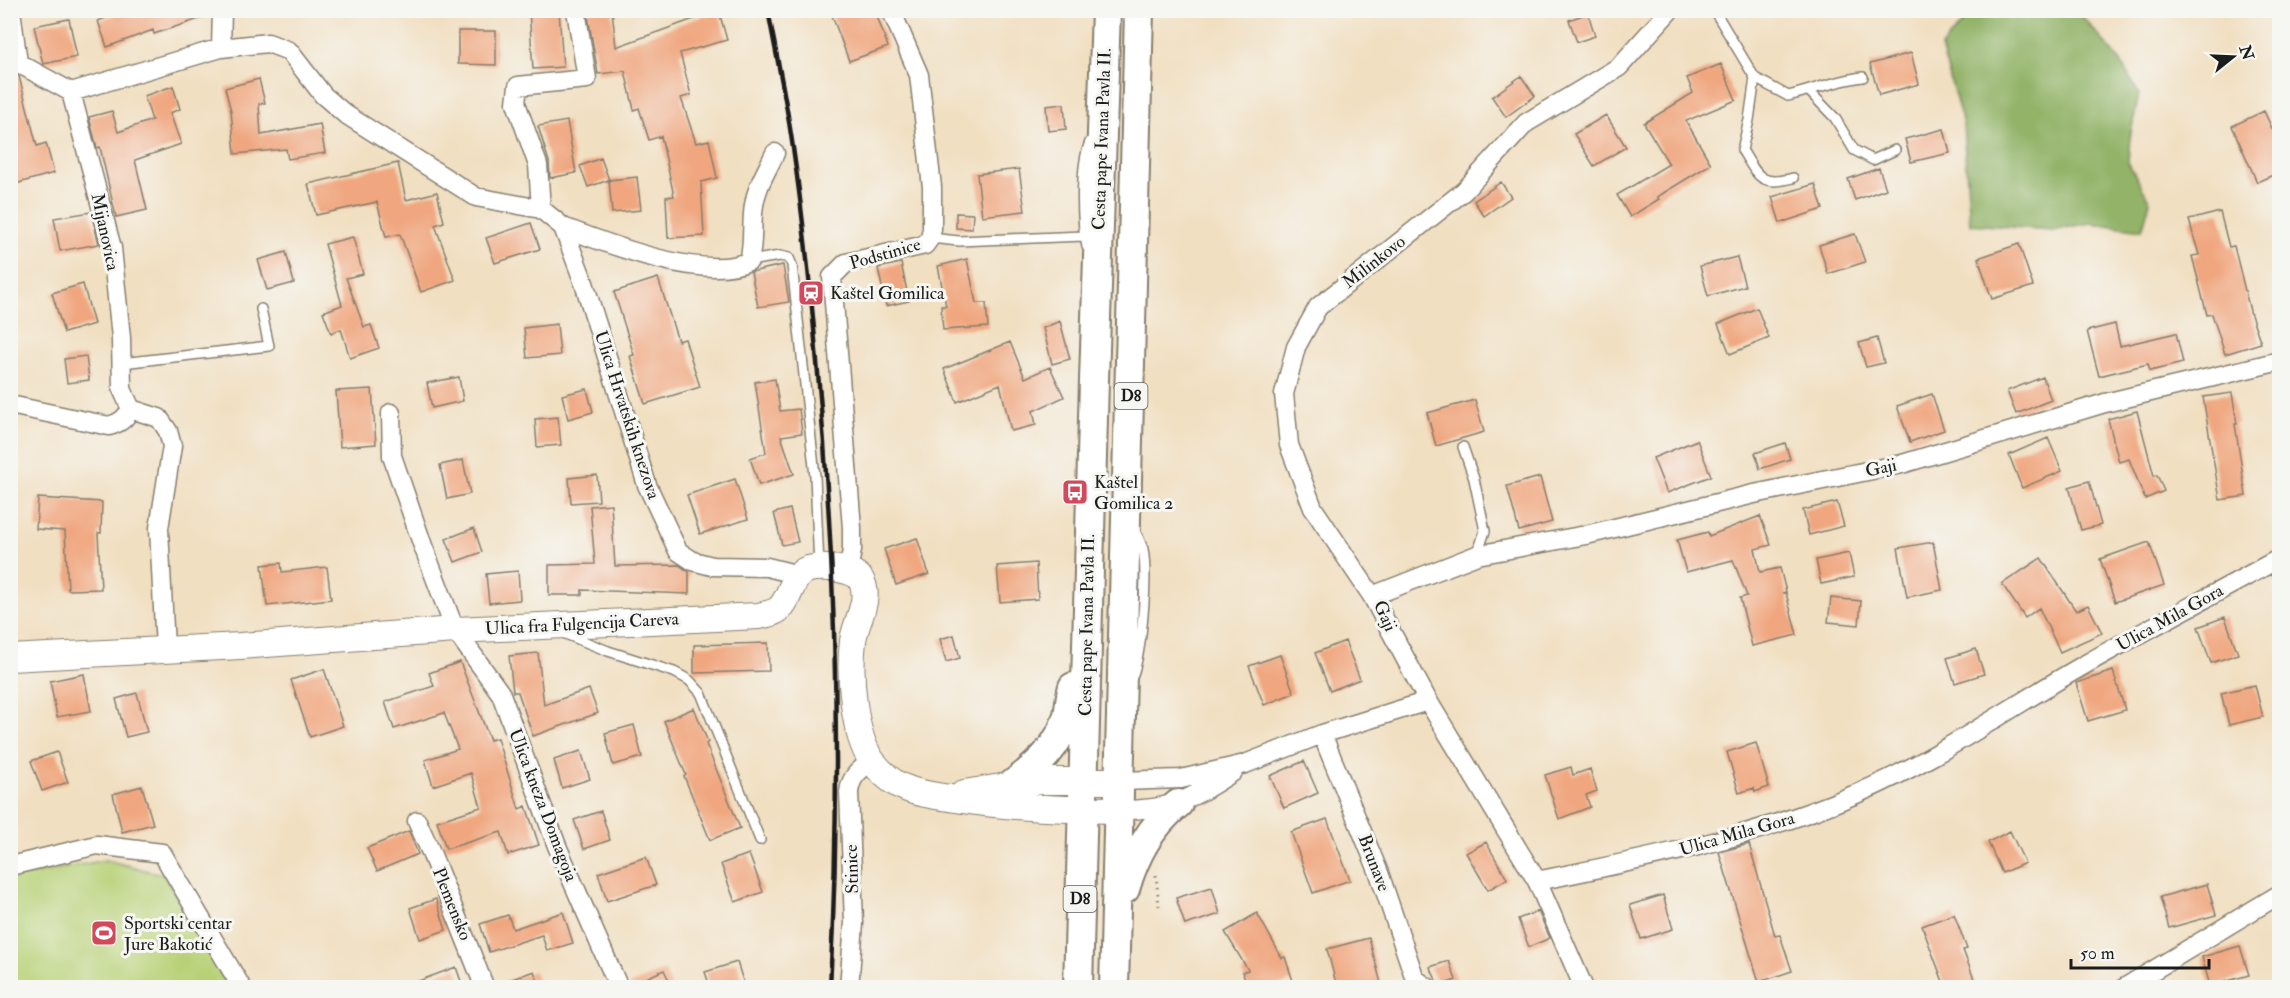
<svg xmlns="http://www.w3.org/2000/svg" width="2290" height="998" font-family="'IM FELL Double Pica',serif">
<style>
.green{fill:#b8d177;stroke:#6a764a;stroke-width:1.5}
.forest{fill:#92b368;stroke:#576842;stroke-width:1.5}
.building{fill:#f0a780}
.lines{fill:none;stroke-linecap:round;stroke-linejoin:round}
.lane-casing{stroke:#867e6e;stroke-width:12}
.street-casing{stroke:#867e6e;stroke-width:21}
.secondary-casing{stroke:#867e6e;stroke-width:28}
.primary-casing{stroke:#867e6e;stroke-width:32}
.path{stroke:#867e6e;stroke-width:3;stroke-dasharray:1.5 4.5;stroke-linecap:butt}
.lane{stroke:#fff;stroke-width:9}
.street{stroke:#fff;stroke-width:18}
.secondary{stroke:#fff;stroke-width:26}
.primary{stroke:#fff;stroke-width:28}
.rail{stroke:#1c1c1c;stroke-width:4.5}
.labels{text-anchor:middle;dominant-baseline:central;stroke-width:6;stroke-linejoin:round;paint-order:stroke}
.shield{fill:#f6f6f2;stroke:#5d5d5c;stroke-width:1.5}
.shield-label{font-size:16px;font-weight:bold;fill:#1c1c1c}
.street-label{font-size:18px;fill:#1c1c1c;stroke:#f6f6f2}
.poi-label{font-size:18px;fill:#1c1c1c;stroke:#f6f6f2;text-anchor:start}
</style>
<rect width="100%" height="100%" fill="#f6f6f2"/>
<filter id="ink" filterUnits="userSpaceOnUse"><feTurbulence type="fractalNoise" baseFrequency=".0167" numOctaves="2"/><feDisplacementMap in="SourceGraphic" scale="12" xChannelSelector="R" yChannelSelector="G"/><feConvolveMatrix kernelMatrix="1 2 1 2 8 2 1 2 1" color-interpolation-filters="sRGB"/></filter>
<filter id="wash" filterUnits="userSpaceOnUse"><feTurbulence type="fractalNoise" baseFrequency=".008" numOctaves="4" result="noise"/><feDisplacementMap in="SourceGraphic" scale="24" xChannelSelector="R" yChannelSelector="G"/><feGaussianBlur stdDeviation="1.35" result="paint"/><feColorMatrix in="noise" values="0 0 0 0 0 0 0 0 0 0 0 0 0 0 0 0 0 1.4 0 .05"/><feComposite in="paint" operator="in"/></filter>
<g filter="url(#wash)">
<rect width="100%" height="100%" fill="#f1dfc1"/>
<path class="green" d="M 106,860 L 164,875 L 229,987 L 11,987 L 11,878 Z"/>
<path class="forest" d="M 1974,10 L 2078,11 L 2120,61 L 2139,94 L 2130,137 L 2128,162 L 2150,202 L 2142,230 L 2091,223 L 2053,230 L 1970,224 L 1963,124 L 1941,47 Z"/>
<g id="blocks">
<path class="building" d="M 126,10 L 211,10 L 211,15 L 154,34 L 153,30 L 107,47 L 98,21 Z
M 529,10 L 559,10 L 563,67 L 533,69 Z
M 587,10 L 612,10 L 616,47 L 691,20 L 719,12 L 727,40 L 680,53 L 691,95 L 681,98 L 696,143 L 709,140 L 717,178 L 701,182 L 704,236 L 668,238 L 666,197 L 674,196 L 661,136 L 649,140 L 639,108 L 634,110 L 625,71 L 598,74 Z
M 830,10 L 875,10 L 888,47 L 849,61 Z
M 1588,13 L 1595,36 L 1577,42 L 1569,20 Z
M 69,19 L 77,57 L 43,64 L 34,26 Z
M 458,31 L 496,31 L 496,65 L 458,64 Z
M 1911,53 L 1919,84 L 1879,95 L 1870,64 Z
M 1721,64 L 1736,100 L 1686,121 L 1711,164 L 1657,197 L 1659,199 L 1630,217 L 1617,195 L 1669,164 L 1644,123 L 1693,93 L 1687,78 Z
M 10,73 L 19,76 L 37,146 L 46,143 L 54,173 L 15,184 L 10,168 Z
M 1521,76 L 1535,96 L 1506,117 L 1492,97 Z
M 259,79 L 265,103 L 259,104 L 261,135 L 320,124 L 325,153 L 288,159 L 286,149 L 235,154 L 231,111 L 225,88 Z
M 173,86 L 180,109 L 170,113 L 181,144 L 135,160 L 147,210 L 116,217 L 100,147 L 97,148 L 89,117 L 112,111 L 118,132 L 152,120 L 144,96 Z
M 1064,104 L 1066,129 L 1048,131 L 1046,106 Z
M 2264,111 L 2280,146 L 2280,172 L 2257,182 L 2232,126 Z
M 1606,115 L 1626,147 L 1594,166 L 1574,134 Z
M 567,121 L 576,173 L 550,178 L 549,162 L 538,126 Z
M 1944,129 L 1950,153 L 1911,162 L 1905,139 Z
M 601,158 L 609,180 L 588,187 L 580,166 Z
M 398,163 L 406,200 L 437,192 L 444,222 L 435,225 L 455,280 L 421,292 L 400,234 L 386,237 L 377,202 L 316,215 L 308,184 Z
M 1879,168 L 1886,189 L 1855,200 L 1848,179 Z
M 1019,169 L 1025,211 L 982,216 L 977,174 Z
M 637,177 L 641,210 L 612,213 L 609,180 Z
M 1501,182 L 1511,197 L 1484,216 L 1474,201 Z
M 1815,184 L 1823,209 L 1780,223 L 1772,197 Z
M 91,212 L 99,244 L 60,251 L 54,218 Z
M 2220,212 L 2229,247 L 2234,246 L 2251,315 L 2261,343 L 2225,354 L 2212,314 L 2207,315 L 2192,256 L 2199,255 L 2189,220 Z
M 956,213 L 973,214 L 972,229 L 956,228 Z
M 531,223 L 540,249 L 495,263 L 486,238 Z
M 1855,234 L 1865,262 L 1828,274 L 1819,245 Z
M 353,237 L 363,274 L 346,278 L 364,327 L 371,325 L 379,348 L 350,358 L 341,329 L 331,333 L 323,312 L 342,305 L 325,244 Z
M 2019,244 L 2033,286 L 1992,299 L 1978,258 Z
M 286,252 L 294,283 L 267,290 L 258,260 Z
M 1737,257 L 1745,286 L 1708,296 L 1700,266 Z
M 967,259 L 976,303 L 986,303 L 988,327 L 943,330 L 941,306 L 946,306 L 938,266 Z
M 901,263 L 909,301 L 886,306 L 878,268 Z
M 783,265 L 789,302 L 758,307 L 751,272 Z
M 658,278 L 678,341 L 685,339 L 700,387 L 645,404 L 630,356 L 634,355 L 614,292 Z
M 83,284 L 94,324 L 64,333 L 52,293 Z
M 1757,308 L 1769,338 L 1730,354 L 1718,324 Z
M 1060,321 L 1070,359 L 1052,364 L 1043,328 Z
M 557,324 L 560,355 L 527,358 L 524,328 Z
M 2115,324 L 2120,346 L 2176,333 L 2183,363 L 2150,371 L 2148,364 L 2099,376 L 2087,331 Z
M 1877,338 L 1884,363 L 1866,367 L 1859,343 Z
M 1010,342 L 1025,378 L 1050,367 L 1064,397 L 1033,411 L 1036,425 L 1011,431 L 1000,384 L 957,402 L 944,369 Z
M 86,356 L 89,380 L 67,383 L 64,359 Z
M 459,377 L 463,401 L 432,408 L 427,383 Z
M 2043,377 L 2051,400 L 2016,414 L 2007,391 Z
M 775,379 L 780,411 L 799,409 L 802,433 L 781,436 L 794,474 L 759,485 L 750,458 L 766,453 L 755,382 Z
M 372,389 L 376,444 L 340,447 L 336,391 Z
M 587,389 L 593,412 L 568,419 L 562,395 Z
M 2232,393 L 2237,424 L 2235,424 L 2246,496 L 2220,500 L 2203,397 Z
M 1932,394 L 1944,430 L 1910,442 L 1897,406 Z
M 1475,400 L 1484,432 L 1436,446 L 1427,413 Z
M 2137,411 L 2154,476 L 2157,475 L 2164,491 L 2145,499 L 2129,459 L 2119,462 L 2108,419 Z
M 558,417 L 561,445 L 537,447 L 535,419 Z
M 2048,438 L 2062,471 L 2022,488 L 2009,455 Z
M 1697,440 L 1711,476 L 1667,493 L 1653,458 Z
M 1785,443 L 1790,459 L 1760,469 L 1755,453 Z
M 463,460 L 470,494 L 447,499 L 440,465 Z
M 597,475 L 599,501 L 571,503 L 569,478 Z
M 1540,477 L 1552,522 L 1519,531 L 1507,486 Z
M 735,479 L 748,519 L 700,534 L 687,495 Z
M 2089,481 L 2101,525 L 2081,530 L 2069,487 Z
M 38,498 L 102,502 L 101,533 L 98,533 L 101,589 L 68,590 L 65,531 L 36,529 Z
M 1837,502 L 1844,526 L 1809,535 L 1803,510 Z
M 611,504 L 615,566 L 679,565 L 689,572 L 689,594 L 582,590 L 582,595 L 549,595 L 549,565 L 595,564 L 590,506 Z
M 790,509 L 798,542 L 782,545 L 774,513 Z
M 1760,516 L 1771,545 L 1755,549 L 1760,572 L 1780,568 L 1786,592 L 1782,593 L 1786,593 L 1797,635 L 1752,646 L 1740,598 L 1747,596 L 1733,560 L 1686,572 L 1677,540 L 1708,532 L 1709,536 Z
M 474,528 L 482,552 L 455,562 L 446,539 Z
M 917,538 L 929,574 L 896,585 L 884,549 Z
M 1933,542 L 1942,590 L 1907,597 L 1898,548 Z
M 2149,542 L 2164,585 L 2115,602 L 2100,559 Z
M 1849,553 L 1854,577 L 1821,584 L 1816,560 Z
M 2041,558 L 2076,611 L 2088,605 L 2102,633 L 2060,652 L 2039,608 L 2025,618 L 2002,584 Z
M 281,563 L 282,572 L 327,567 L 331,599 L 267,606 L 262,565 Z
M 1036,563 L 1038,599 L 1000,602 L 997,566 Z
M 518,571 L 520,600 L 489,603 L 486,574 Z
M 1831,598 L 1861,601 L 1859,625 L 1828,622 Z
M 2225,617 L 2238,654 L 2211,663 L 2198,627 Z
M 954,635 L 960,658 L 946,662 L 940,639 Z
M 1345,641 L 1360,679 L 1330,691 L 1315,653 Z
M 768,643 L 769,671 L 694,673 L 694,645 Z
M 1976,649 L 1984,674 L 1955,683 L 1947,658 Z
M 538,653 L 544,705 L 589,689 L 598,713 L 533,736 L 518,692 L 513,692 L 509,656 Z
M 1280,655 L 1294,693 L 1264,705 L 1249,666 Z
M 460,662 L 490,740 L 497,738 L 519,809 L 526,806 L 539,845 L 508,855 L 501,832 L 446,849 L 437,821 L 481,807 L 471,773 L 433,786 L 425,760 L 458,749 L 444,713 L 394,729 L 385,702 L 434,686 L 429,673 Z
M 324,669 L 343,726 L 310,737 L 291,680 Z
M 2113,671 L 2125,710 L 2088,721 L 2076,683 Z
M 84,674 L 91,711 L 57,717 L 50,681 Z
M 2255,685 L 2263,717 L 2229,725 L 2221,693 Z
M 137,693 L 147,732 L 126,737 L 116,699 Z
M 694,708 L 708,742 L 706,744 L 740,828 L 710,840 L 684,776 L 686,775 L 664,721 Z
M 634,725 L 642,757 L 613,765 L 605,733 Z
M 1756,743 L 1769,787 L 1755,792 L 1754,788 L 1739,793 L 1727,752 Z
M 581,751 L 590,779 L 562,788 L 554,760 Z
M 57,752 L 68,782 L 42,791 L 31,761 Z
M 1304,761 L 1318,793 L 1284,808 L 1270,776 Z
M 1571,767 L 1573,775 L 1590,769 L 1597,791 L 1586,795 L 1590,807 L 1559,819 L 1545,775 Z
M 142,786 L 153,824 L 122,832 L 113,794 Z
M 601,811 L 610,840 L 584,849 L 574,820 Z
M 1327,819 L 1350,880 L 1313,893 L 1291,832 Z
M 409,831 L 418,854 L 377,871 L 367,848 Z
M 2010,831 L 2025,863 L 2002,873 L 1988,842 Z
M 1486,842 L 1507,879 L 1488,890 L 1466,853 Z
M 1749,844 L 1775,936 L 1780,935 L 1792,971 L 1759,982 L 1719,852 Z
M 749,854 L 763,892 L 735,902 L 721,864 Z
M 646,857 L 656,885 L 607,901 L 598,873 Z
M 2207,884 L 2216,915 L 2169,928 L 2160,897 Z
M 1212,887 L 1220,914 L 1185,925 L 1176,898 Z
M 1663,895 L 1673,929 L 1641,939 L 1630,905 Z
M 436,899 L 446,930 L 420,939 L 410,908 Z
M 1538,911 L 1550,938 L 1529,947 L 1518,919 Z
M 563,912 L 573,943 L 547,951 L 542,935 L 489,952 L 480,924 L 508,915 L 513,929 Z
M 1257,913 L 1282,958 L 1285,957 L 1293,981 L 1275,987 L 1248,987 L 1242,972 L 1248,970 L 1225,932 Z
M 1954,914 L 1967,949 L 1963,950 L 1977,987 L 1945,987 L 1922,926 Z
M 1369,938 L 1382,987 L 1337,987 L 1327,949 Z
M 2240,946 L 2249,975 L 2210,986 L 2202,957 Z
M 1449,961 L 1456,980 L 1439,986 L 1430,967 Z
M 737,962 L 745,987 L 710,987 L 705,972 Z
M 456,967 L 463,987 L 406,987 L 405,986 Z
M 664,970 L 672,987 L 630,987 L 630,985 Z
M 534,971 L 540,987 L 496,987 L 496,985 Z"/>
</g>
</g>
<g filter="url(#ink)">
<use href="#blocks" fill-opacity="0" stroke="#867e6e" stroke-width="1.5"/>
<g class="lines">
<defs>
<path id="lane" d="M 1714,10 L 1755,78 L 1788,96 C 1813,90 1837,80 1863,77
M 1755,78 L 1749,120 L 1742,150 C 1758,176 1760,187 1793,178
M 1809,91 L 1835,118 L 1854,150 L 1873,160 L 1895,150
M 930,238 L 959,241 L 1084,236
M 1087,247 C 1081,221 1080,165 1090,142
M 749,261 L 780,256 L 789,258 L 792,265 L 815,476 L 819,567
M 122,363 L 269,346 L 261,309
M 1463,447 L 1474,479 L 1485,531 L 1477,555
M 563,633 L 608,651 L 674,672 L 689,680 L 701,693 L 760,840
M 1132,677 C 1142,652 1148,576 1143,549 C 1141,543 1138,537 1135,531"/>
<path id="street" d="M 11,10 L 18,63
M 221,48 L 222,10
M 10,62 L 18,63 L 71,92 L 221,48 L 268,43 L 289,51 L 323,95 L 345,114 L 476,197 L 541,209 L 563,227 L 584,283 L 647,485 L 678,551 L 693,561 L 712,566 L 767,567 L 799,575
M 71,92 L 112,248 L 121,338 L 122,389 L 131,409 L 159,418 L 168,431 L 172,446 L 159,528 L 165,649
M 541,209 L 538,165 L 516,103 L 518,86 L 587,79 L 576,10
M 563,227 C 608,244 705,282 749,261 C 754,243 751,223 754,205 C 757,185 767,171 775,153
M 10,405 L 109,426 C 120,423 125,419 131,409
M 391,413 L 392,456 L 423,546 L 455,630 L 501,694 L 557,846 L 619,988
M 848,572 L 852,550 L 852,528 L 832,277 L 846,263 L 925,245 L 930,238 L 932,229 L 932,187 L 919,75 L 891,10
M 1372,596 L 1313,508 L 1289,445 L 1284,394 L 1296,347 L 1318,307 L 1464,191 L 1526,123 L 1619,67 L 1670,10
M 1428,701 L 1372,596 L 1477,555 L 1586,535 L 1754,494 L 1902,464 L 2105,403 L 2280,361
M 1322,734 L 1379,873 L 1415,979 L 1428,988
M 1121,781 L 1181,779 L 1245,764 L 1322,734 L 1428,701 L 1537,881 C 1645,859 1754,838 1856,794 C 1937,760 2008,708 2084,665 C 2149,628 2215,594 2280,558
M 1120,810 C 1172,810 1190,800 1233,772
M 417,821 L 430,850 L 485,988
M 10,866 L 97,845 L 162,853 L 242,988
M 1537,881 L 1584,988
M 849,988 L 854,923 L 849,792 C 851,776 859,770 872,761
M 2124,988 L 2280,894"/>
<path id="secondary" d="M 10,658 L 240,646 L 455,630 L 759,616 C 767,614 775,613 780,608 C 793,595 791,570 814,568 C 826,567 854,568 861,580 C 872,599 855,622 853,641 C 849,674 853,734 872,761 C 879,770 892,783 903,787 C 920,795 939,796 956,799 C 1011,808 1065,810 1120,810
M 964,793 L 1038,781 L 1121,781"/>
<path id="primary" d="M 1013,784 C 1038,765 1059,747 1068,715 C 1070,706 1070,696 1073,687
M 1125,889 C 1135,855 1150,827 1178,804
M 1078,988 L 1094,380 L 1106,10
M 1114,988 L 1139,10"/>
</defs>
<use href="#lane" class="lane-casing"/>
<use href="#street" class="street-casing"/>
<use href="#secondary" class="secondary-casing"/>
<use href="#primary" class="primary-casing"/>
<path class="path" d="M 1156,875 L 1159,906"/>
<use href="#lane" class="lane"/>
<use href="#street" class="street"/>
<use href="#secondary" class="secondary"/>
<use href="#primary" class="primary"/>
<path class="rail" d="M 768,10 C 775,48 783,85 789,122 C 802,202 810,282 817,362 C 837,570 841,779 830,988"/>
</g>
</g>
<defs>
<symbol id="station-square" viewBox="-11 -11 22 22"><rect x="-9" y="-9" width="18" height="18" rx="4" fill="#d1495b" stroke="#f6f6f2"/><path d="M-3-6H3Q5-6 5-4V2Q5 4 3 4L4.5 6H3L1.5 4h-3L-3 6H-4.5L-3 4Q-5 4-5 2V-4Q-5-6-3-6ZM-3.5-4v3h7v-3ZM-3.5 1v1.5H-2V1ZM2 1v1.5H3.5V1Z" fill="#fff"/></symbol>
<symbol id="bus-square" viewBox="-11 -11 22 22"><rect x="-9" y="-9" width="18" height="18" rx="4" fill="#d1495b" stroke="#f6f6f2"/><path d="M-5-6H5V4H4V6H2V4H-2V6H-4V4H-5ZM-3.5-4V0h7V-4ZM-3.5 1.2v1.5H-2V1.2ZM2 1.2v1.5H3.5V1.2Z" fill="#fff"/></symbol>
<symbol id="stadium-square" viewBox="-11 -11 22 22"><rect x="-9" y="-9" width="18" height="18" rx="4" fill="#d1495b" stroke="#f6f6f2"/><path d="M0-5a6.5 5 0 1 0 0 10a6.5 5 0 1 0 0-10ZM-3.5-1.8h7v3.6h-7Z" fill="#fff"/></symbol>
</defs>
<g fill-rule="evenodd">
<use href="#station-square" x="796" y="278" width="30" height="30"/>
<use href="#bus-square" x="1060" y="477" width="30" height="30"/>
<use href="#stadium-square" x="89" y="918" width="30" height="30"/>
</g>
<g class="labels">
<g class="shield">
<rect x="1114.5" y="383" width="33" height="26" rx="4.5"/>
<rect x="1063.5" y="886" width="33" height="26" rx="4.5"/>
</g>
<g class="shield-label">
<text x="1131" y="396">D8</text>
<text x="1080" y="899">D8</text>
</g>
<g class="street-label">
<text transform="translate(1102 139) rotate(-88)">Cesta pape Ivana Pavla II.</text>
<text transform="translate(105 232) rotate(78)">Mijanovica</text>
<text transform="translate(885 254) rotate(-16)">Podstinice</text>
<text transform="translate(1374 262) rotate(-38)">Milinkovo</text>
<text transform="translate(627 415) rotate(72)">Ulica Hrvatskih knezova</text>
<text transform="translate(1881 468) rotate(-12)">Gaji</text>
<text transform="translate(1385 616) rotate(66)">Gaji</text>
<text transform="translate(2170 618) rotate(-29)">Ulica Mila Gora</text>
<text transform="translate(582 624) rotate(-3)">Ulica fra Fulgencija Careva</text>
<text transform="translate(1087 625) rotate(-89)">Cesta pape Ivana Pavla II.</text>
<text transform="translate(543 805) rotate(69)">Ulica kneza Domagoja</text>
<text transform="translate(1737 834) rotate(-16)">Ulica Mila Gora</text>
<text transform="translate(1374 863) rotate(69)">Brunave</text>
<text transform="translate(852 869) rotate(-92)">Stinice</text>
<text transform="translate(452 904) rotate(68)">Plemensko</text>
</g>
<g class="poi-label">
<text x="830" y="293">Kaštel Gomilica</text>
<text x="1094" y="482">Kaštel<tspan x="1094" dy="21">Gomilica 2</tspan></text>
<text x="124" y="923">Sportski centar<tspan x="124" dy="21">Jure Bakotić</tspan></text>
</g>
</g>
<rect width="2290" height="998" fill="none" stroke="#f6f6f2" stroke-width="36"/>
<g transform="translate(2233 57) rotate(72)" stroke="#f6f6f2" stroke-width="4.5" paint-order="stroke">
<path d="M0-4.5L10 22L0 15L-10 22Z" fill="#1c1c1c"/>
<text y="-9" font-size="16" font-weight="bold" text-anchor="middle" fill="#1c1c1c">N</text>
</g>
<path d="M2071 959v9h138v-9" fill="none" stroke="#1c1c1c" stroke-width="3"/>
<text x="2080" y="959" font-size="18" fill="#1c1c1c" stroke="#f6f6f2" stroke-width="4.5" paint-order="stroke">50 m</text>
</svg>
